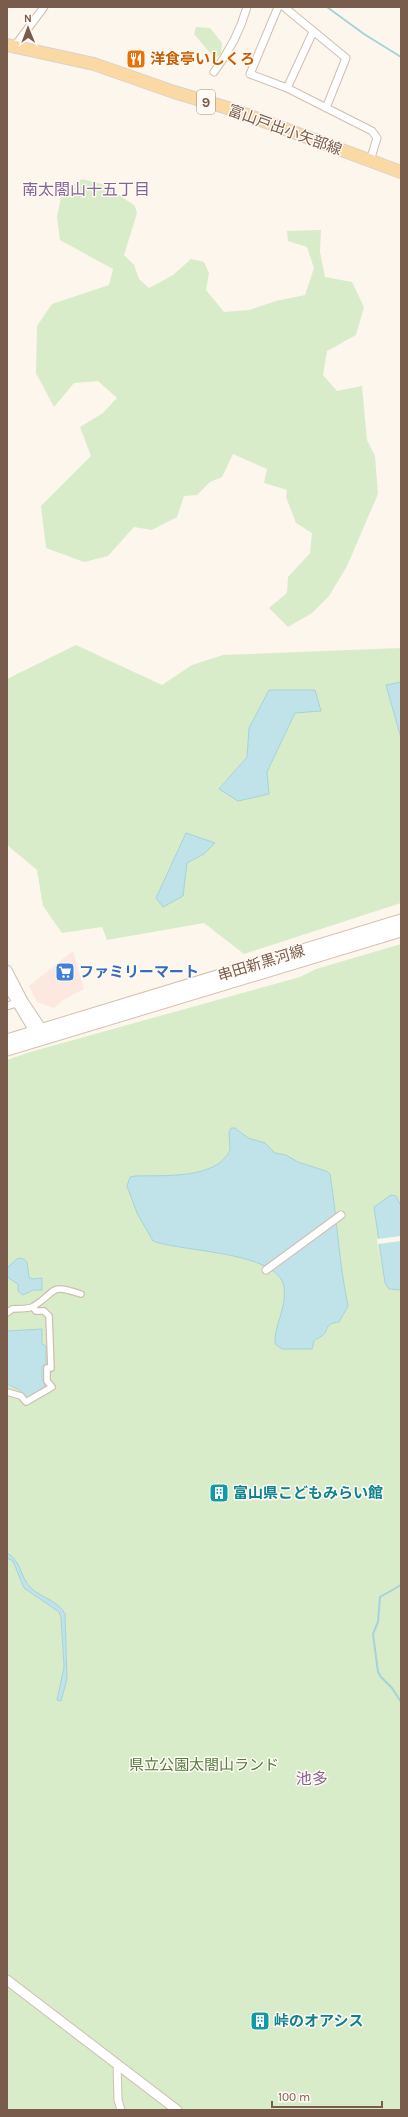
<svg xmlns="http://www.w3.org/2000/svg" width="408" height="2117" font-family="Karla,'Noto Sans JP',sans-serif">
<style>
.commercial{fill:#fde8e0}
.green{fill:#d8ecc9;fill-rule:evenodd}
.water{fill:#bfe3e8;stroke:#a5d3da}
.pier{fill:#fdf6ec}
.lines{fill:none;stroke-linecap:round;stroke-linejoin:round}
.stream{stroke:#a5d3da;stroke-width:2}
.pedestrian-casing{stroke:#d1beb0;stroke-width:8}
.minor-casing{stroke:#d1beb0;stroke-width:9}
.tertiary-casing{stroke:#d1beb0;stroke-width:11}
.secondary-casing{stroke:#d6c0b0;stroke-width:13}
.primary-casing{stroke:#dad1cd;stroke-width:14}
.pedestrian{stroke:#fff;stroke-width:5.5}
.minor{stroke:#fff;stroke-width:7}
.tertiary{stroke:#fff;stroke-width:9}
.secondary{stroke:#fff;stroke-width:11}
.primary{stroke:#fbd9a5;stroke-width:12}
.labels{text-anchor:middle;dominant-baseline:central;stroke-width:3;stroke-linejoin:round;paint-order:stroke}
.shield{fill:#fffaf3;stroke:#a28b7f;stroke-width:1}
.shield-label{font-size:14px;font-weight:bold;fill:#7a5c4d}
.food-label{font-size:15px;font-weight:bold;fill:#c56008;stroke:#fffaf3;text-anchor:start}
.street-label{font-size:15px;fill:#7a5c4d;stroke:#fffaf3}
.shop-label{font-size:15px;font-weight:bold;fill:#366cbe;stroke:#fffaf3;text-anchor:start}
.culture-label{font-size:15px;font-weight:bold;fill:#0d838f;stroke:#fffaf3;text-anchor:start}
.park-label{font-size:15px;fill:#537a41;stroke:#fffaf3}
.neighbourhood-label{font-size:16px;fill:#846695;stroke:#fffaf3}
</style>
<rect width="100%" height="100%" fill="#fdf6ec"/>
<path class="commercial" d="M 73,951 L 84,989 L 63,1000 L 54,1008 L 37,1002 L 29,986 Z"/>
<path class="green" d="M 196,27 L 210,28 L 222,43 L 221,54 L 215,59 L 194,34 Z
M 82,179 L 105,185 L 135,206 L 137,213 L 124,255 L 134,265 L 139,279 L 149,288 L 173,275 L 191,259 L 204,262 L 209,273 L 206,290 L 224,312 L 249,310 L 276,301 L 305,295 L 314,268 L 307,247 L 288,241 L 287,231 L 321,230 L 320,252 L 325,277 L 352,282 L 364,307 L 356,335 L 327,351 L 323,375 L 337,391 L 362,386 L 367,440 L 375,456 L 378,494 L 347,566 L 329,596 L 312,613 L 288,627 L 269,608 L 287,593 L 288,577 L 310,553 L 312,533 L 296,523 L 286,497 L 287,490 L 264,483 L 267,469 L 233,454 L 222,477 L 210,482 L 197,495 L 184,496 L 177,517 L 152,530 L 134,527 L 108,556 L 84,562 L 46,548 L 41,506 L 91,456 L 80,427 L 103,413 L 117,398 L 98,381 L 74,383 L 54,407 L 36,373 L 37,326 L 52,304 L 109,285 L 113,269 L 60,240 L 57,217 L 62,192 Z
M 76,645 L 162,685 L 192,665 L 223,655 L 401,648 L 401,682 L 386,685 L 401,738 L 401,903 L 244,954 L 204,923 L 107,940 L 102,927 L 62,933 L 43,906 L 37,870 L 7,845 L 7,679 ZM 315,690 L 295,713 L 267,772 L 269,794 L 219,789 L 247,757 ZM 186,833 L 215,843 L 204,854 L 187,863 L 156,898 Z
M 401,944 L 401,2110 L 7,2110 L 7,1060 L 30,1052 L 300,977 L 316,969 Z"/>
<path class="water" d="M 401,682 L 401,738 L 386,685 Z
M 269,690 L 315,690 L 321,711 L 295,713 L 267,772 L 269,794 L 238,801 L 219,789 L 247,757 L 249,728 Z
M 186,833 L 215,843 L 204,854 L 187,863 L 183,896 L 163,907 L 156,898 Z
M 231,1128 L 235,1128 L 248,1138 L 265,1143 L 275,1153 L 286,1155 L 298,1162 L 326,1171 L 330,1174 C 337,1218 339,1263 348,1306 L 339,1322 C 323,1324 330,1330 322,1336 C 319,1338 317,1338 314,1341 L 312,1349 L 282,1349 L 275,1344 C 274,1325 287,1308 284,1287 C 278,1251 181,1252 153,1241 L 137,1213 L 127,1186 L 130,1177 L 135,1176 C 162,1175 217,1180 230,1150 L 229,1132 Z
M 391,1195 L 396,1196 L 401,1206 L 401,1290 L 389,1289 L 385,1283 L 374,1207 Z
M 18,1258 L 24,1259 L 27,1262 L 29,1277 L 32,1279 L 42,1278 L 42,1290 L 33,1290 L 23,1295 L 18,1291 L 18,1284 L 7,1277 L 7,1268 Z
M 42,1329 L 42,1344 L 46,1346 L 46,1365 L 42,1366 L 42,1379 L 45,1387 L 27,1398 L 20,1390 L 7,1384 L 7,1331 Z
M 7,1553 C 21,1560 20,1577 31,1588 C 42,1598 59,1601 65,1614 L 67,1679 L 61,1701 L 57,1700 L 64,1667 L 61,1617 L 59,1612 L 24,1588 L 13,1561 L 7,1558 Z"/>
<path class="pier" d="M 376,1230 L 377,1239 L 401,1236 L 401,1241 L 378,1244 L 380,1264 Z"/>
<g class="lines">
<path class="stream" d="M 327,7 L 364,34 L 401,57
M 401,1585 L 380,1597 L 378,1622 L 373,1634 L 378,1672 L 381,1677 L 392,1688 L 401,1702"/>
<defs>
<path id="pedestrian" d="M 7,1313 L 12,1309 C 17,1308 29,1310 34,1306 C 58,1291 48,1283 81,1294
M 7,1392 L 21,1396 L 26,1402 L 52,1387 L 47,1381 L 47,1368 L 51,1368 L 49,1316 L 44,1311 L 36,1311 L 33,1307"/>
<path id="minor" d="M 278,7 L 250,74 L 287,88 L 372,131 L 377,138 L 370,161
M 284,7 L 346,58 L 326,108
M 14,47 L 44,7
M 214,72 C 229,52 240,32 247,7
M 287,88 L 313,32
M 7,1006 L 17,1003
M 266,1270 L 341,1215
M 117,2064 L 118,2100 L 121,2110"/>
<path id="tertiary" d="M 7,970 L 23,1001 L 45,1034
M 7,985 L 37,1036
M 7,1980 L 177,2110"/>
<path id="secondary" d="M 7,1040 L 401,920
M 7,1050 L 401,931"/>
<path id="primary" d="M 7,45 L 94,64 L 174,92 L 231,109 L 401,172"/>
</defs>
<use href="#pedestrian" class="pedestrian-casing"/>
<use href="#minor" class="minor-casing"/>
<use href="#tertiary" class="tertiary-casing"/>
<use href="#secondary" class="secondary-casing"/>
<use href="#primary" class="primary-casing"/>
<use href="#pedestrian" class="pedestrian"/>
<use href="#minor" class="minor"/>
<use href="#tertiary" class="tertiary"/>
<use href="#secondary" class="secondary"/>
<use href="#primary" class="primary"/>
</g>
<defs>
<symbol id="restaurant-square" viewBox="-11 -11 22 22"><rect x="-9" y="-9" width="18" height="18" rx="4" fill="#e8710a" stroke="#fffaf3"/><path d="M-5-6h1v4h1v-4h1v4h1v-4h1v5L-1.5 .5V6h-2V.5L-5-1ZM5-6V6H3V1.5H1.5Q1.5-4 5-6Z" fill="#fff"/></symbol>
<symbol id="supermarket-square" viewBox="-11 -11 22 22"><rect x="-9" y="-9" width="18" height="18" rx="4" fill="#3f7fe0" stroke="#fffaf3"/><path d="M-6-5.5h2.5l.6 2H6L4.5 2H-2.5L-4.4-4H-6ZM-1.5 3.2a1.3 1.3 0 1 0 .1 0ZM3 3.2a1.3 1.3 0 1 0 .1 0Z" fill="#fff"/></symbol>
<symbol id="building-square" viewBox="-11 -11 22 22"><rect x="-9" y="-9" width="18" height="18" rx="4" fill="#0f9aa8" stroke="#fffaf3"/><path d="M-4-6H4V6H1V3H-1V6H-4ZM-2.5-4.3h1.7v1.8h-1.7ZM.8-4.3h1.7v1.8H.8ZM-2.5-1h1.7V.8h-1.7ZM.8-1h1.7V.8H.8Z" fill="#fff"/></symbol>
</defs>
<g fill-rule="evenodd">
<use href="#restaurant-square" x="125" y="48" width="22" height="22"/>
<use href="#supermarket-square" x="54" y="961" width="22" height="22"/>
<use href="#building-square" x="208" y="1482" width="22" height="22"/>
<use href="#building-square" x="249" y="2010" width="22" height="22"/>
</g>
<g class="labels">
<rect class="shield" x="197" y="90" width="18" height="24" rx="3"/>
<g class="shield-label">
<text x="206" y="102">9</text>
</g>
<g class="food-label">
<text x="150" y="59">洋食亭いしくろ</text>
</g>
<g class="street-label">
<text transform="translate(285 130) rotate(20)">富山戸出小矢部線</text>
<text transform="translate(261 963) rotate(-17)">串田新黒河線</text>
</g>
<g class="shop-label">
<text x="79" y="972">ファミリーマート</text>
</g>
<g class="culture-label">
<text x="233" y="1493">富山県こどもみらい館</text>
<text x="274" y="2021">峠のオアシス</text>
</g>
<g class="park-label">
<text x="204" y="1765">県立公園太閤山ランド</text>
</g>
<g class="neighbourhood-label">
<text x="86" y="189">南太閤山十五丁目</text>
<text x="312" y="1778">池多</text>
</g>
</g>
<rect width="408" height="2117" fill="none" stroke="#7a5c4d" stroke-width="16"/>
<g transform="translate(28 28) rotate(359)" stroke="#fffaf3" stroke-width="3" paint-order="stroke">
<path d="M0-3L7 15L0 10L-7 15Z" fill="#7a5c4d"/>
<text y="-6" font-size="11" font-weight="bold" text-anchor="middle" fill="#7a5c4d">N</text>
</g>
<path d="M272 2101v6h110v-6" fill="none" stroke="#7a5c4d" stroke-width="2"/>
<text x="278" y="2101" font-size="12" fill="#7a5c4d" stroke="#fffaf3" stroke-width="3" paint-order="stroke">100 m</text>
</svg>
